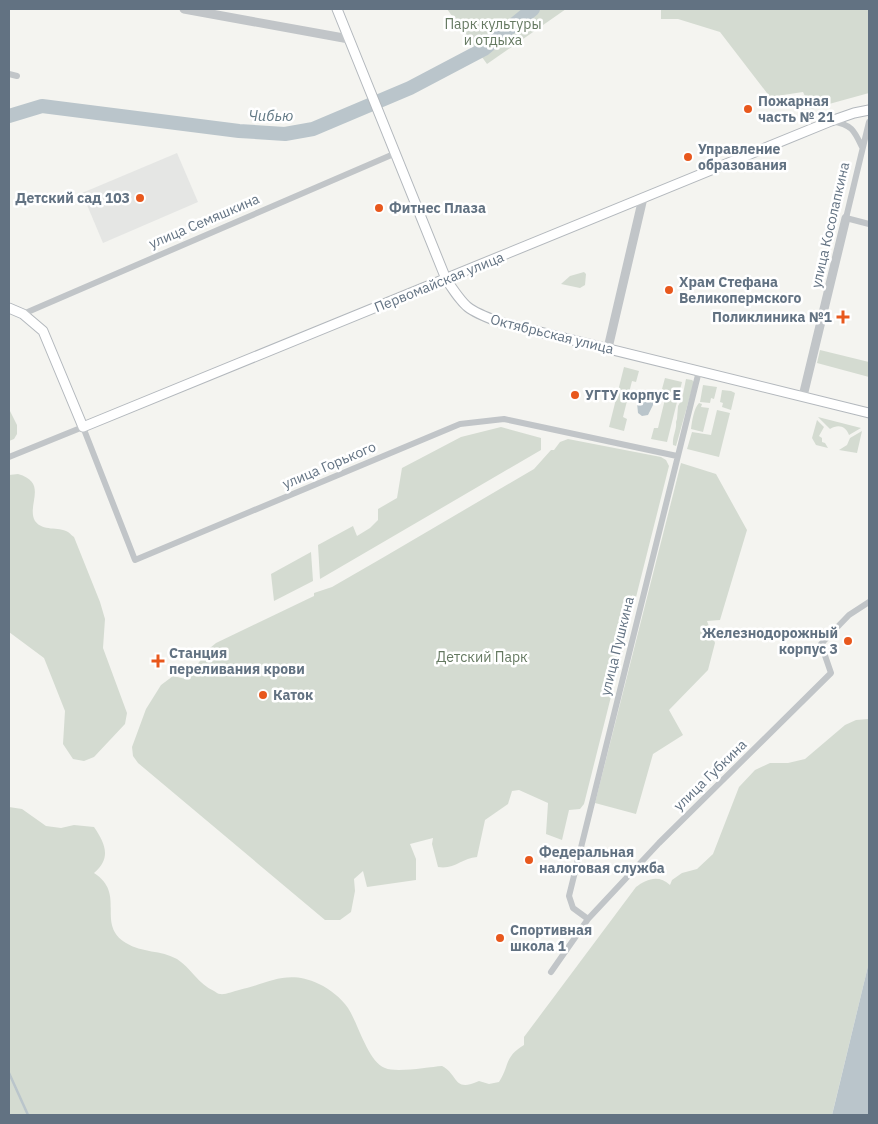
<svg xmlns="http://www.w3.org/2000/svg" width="878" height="1124" font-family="'IBM Plex Sans',sans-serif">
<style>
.built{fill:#e5e6e4}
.green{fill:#d4dbd1}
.water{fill:#bac5cb}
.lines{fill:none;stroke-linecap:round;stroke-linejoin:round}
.stream{stroke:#bac5cb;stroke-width:2.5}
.river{stroke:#bac5cb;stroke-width:14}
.secondary-casing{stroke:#b3b8bd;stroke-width:11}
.minor{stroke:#c1c5c8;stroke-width:6}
.tertiary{stroke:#c1c5c8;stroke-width:9}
.secondary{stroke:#fff;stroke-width:9}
.poi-dot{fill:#e8581d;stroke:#fff;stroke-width:2}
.labels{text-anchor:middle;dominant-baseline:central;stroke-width:5;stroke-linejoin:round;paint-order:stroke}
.park-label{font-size:14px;fill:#657961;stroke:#fff}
.poi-label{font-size:14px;font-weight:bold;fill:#627282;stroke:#fff;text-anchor:start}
.street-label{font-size:14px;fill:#627282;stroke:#fff}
.water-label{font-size:15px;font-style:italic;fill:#637a86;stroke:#fff}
</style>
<rect width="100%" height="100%" fill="#f4f4f0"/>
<path class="built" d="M 177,153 L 198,202 L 103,243 L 82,193 Z"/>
<path class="green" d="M 447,9 L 566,9 L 487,64 Z
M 661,9 L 869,9 L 869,93 L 811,109 L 803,92 L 770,97 L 720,32 L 678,19 L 661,19 Z
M 584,272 L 586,274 L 585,285 L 580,288 L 561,284 L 570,276 Z
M 820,350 L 869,362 L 869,377 L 817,363 Z
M 624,367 L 639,371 L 636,382 L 632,381 L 623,417 L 627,419 L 624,431 L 609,427 Z
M 665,378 L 682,382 L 667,442 L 651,439 L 654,428 L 658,428 L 667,391 L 662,389 Z
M 686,379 L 692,380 L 694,382 L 676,446 L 673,445 C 672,437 677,429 676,422 L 677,419 L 678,406 L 682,399 Z
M 703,385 L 717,387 L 714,399 L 711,398 L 710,403 L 700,402 Z
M 722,390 L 731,391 L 735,393 L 731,410 L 722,407 L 723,403 L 720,402 Z
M 699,403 L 702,404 L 701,407 L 709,408 L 703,432 L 691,429 C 692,421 694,408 699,403 Z
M 9,409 L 17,425 L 17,434 L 14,439 L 9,441 Z
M 717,410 L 730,413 L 719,457 L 687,449 L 692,432 L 711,435 Z
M 818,417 L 861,428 L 849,435 C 846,426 838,424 830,429 Z
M 817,420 L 824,427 L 819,436 L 822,438 L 822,442 L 825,443 L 828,448 L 816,445 L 812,438 Z
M 501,427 L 541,438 L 541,450 L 320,579 L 318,545 L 353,526 L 357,536 L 370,528 L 378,520 L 378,509 L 397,498 L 402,468 L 461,437 Z
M 862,431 L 857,453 L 839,450 L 847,445 L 850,438 Z
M 568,439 L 661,457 L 666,460 L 669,466 L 584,804 L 580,809 L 569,810 L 562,840 L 546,834 L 548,803 L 519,790 L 512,791 L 508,804 L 485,820 L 477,857 C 462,858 454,870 438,867 L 432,844 L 433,838 L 410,844 L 416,859 L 416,880 L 367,887 L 363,871 L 354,879 L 355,891 L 351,912 L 340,920 L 325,920 L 138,763 L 133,756 L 132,747 L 146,709 L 161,685 L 173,676 L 186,679 L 210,648 L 216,643 L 314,596 L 314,593 L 332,587 L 384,557 L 534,469 L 551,450 L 554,450 L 560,442 Z
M 681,463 L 716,474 L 747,530 L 720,620 L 707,621 L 715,643 L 708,670 L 669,710 L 683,735 L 653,754 L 636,814 L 595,803 Z
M 18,474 C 49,483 26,505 35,521 C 43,532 58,526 68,532 C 71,534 72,536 74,537 L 100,602 L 105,619 L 103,648 L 127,713 L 125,724 L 94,757 L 84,761 L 73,759 L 63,744 L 65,711 L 44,658 L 9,632 L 9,475 Z
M 311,552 L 313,581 L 274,601 L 271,574 Z
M 869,719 L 869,962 L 832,1115 L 9,1115 L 9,807 L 22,809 L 46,826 L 61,828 L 74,825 L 94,827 C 105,843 112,858 94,873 C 127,894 95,924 126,943 C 142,953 161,950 177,959 C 191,968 198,984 214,991 C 216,992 218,994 220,994 C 225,995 234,991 239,990 C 270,983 287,969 319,984 C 330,989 341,998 348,1008 C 358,1023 368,1062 385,1068 C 396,1073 429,1067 442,1066 C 459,1075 453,1093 479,1081 L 489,1084 L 499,1082 C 510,1065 504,1057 524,1045 L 524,1037 L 636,887 C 646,879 659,874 670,885 L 672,880 L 682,873 L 697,869 L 713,854 L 739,787 L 755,770 L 770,763 L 788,763 L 805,759 L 845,725 L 856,720 Z"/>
<path class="water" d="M 642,393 L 648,393 L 653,396 L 653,405 L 648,415 L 642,416 L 638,413 L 637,403 Z
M 869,962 L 869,1115 L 832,1115 L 835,1103 Z"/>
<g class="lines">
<path class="stream" d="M 9,1073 L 28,1115"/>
<path class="river" d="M 9,116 L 42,106 L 239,131 L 285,134 L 313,129 L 410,88 L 484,49 L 533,9"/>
<defs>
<path id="secondary" d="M 337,9 L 446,279 C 465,308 467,310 499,322 L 869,413
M 9,308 L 23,314 L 43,331 L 83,427 L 831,121 L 854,113 L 869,110"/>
</defs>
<use href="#secondary" class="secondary-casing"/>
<path class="minor" d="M 9,74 L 17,76
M 832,121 C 852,125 854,130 862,147
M 869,122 L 846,218 L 869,224
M 23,314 L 396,153
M 9,457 L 83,427 L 135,560 L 460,424 L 504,419 L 677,456
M 588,919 L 573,908 L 569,896 L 699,371
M 551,972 L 588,919 L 659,843 L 831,673 L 821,644 L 849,615 L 869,602"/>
<path class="tertiary" d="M 184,9 L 349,39
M 608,348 L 643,198
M 803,396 L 846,218"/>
<use href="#secondary" class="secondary"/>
</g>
<g class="poi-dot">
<circle cx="748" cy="109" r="5"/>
<circle cx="688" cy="157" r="5"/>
<circle cx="140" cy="198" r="5"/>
<circle cx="379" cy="208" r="5"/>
<circle cx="669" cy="290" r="5"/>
<path d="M840.5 309.5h5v5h5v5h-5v5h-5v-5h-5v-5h5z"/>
<circle cx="575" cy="395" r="5"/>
<circle cx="848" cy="641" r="5"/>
<path d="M155.5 653.5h5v5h5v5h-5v5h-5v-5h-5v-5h5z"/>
<circle cx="263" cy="695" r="5"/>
<circle cx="529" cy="860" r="5"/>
<circle cx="500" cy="938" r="5"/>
</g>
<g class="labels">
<g class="park-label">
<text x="493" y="24">Парк культуры<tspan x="493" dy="16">и отдыха</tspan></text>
<text x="482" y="657">Детский Парк</text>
</g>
<g class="poi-label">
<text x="758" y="101">Пожарная<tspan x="758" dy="16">часть № 21</tspan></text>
<text x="698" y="149">Управление<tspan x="698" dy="16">образования</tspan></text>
<text x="130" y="198" text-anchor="end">Детский сад 103</text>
<text x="389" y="208">Фитнес Плаза</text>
<text x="679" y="282">Храм Стефана<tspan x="679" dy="16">Великопермского</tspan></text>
<text x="832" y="317" text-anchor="end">Поликлиника №1</text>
<text x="585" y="395">УГТУ корпус Е</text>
<text x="838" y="633" text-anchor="end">Железнодорожный<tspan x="838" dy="16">корпус 3</tspan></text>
<text x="169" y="653">Станция<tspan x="169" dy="16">переливания крови</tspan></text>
<text x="273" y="695">Каток</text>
<text x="539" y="852">Федеральная<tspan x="539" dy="16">налоговая служба</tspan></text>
<text x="510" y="930">Спортивная<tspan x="510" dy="16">школа 1</tspan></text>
</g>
<g class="street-label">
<text transform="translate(204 221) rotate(-23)">улица Семяшкина</text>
<text transform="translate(830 225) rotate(-77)">улица Косолапкина</text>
<text transform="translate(439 282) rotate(-22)">Первомайская улица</text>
<text transform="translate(552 334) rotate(14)">Октябрьская улица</text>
<text transform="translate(329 465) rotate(-23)">улица Горького</text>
<text transform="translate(617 646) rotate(-76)">улица Пушкина</text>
<text transform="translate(710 775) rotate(-44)">улица Губкина</text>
</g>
<g class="water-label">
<text x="271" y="115">Чибью</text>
</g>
</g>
<rect width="878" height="1124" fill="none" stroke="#627282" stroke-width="20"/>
</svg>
